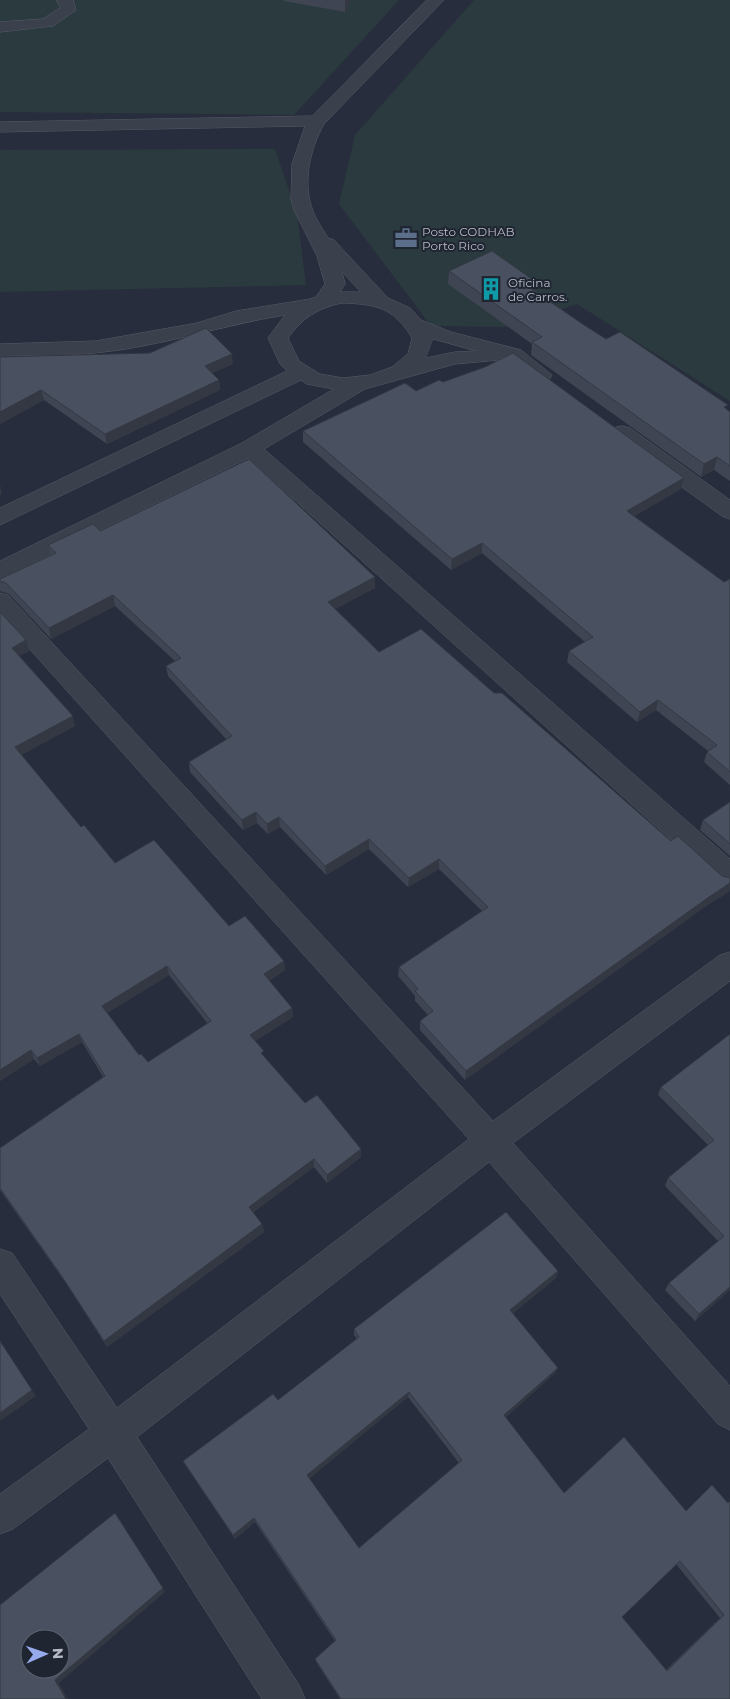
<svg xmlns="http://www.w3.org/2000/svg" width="730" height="1699" font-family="Montserrat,sans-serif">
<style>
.green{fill:#2a3a3e}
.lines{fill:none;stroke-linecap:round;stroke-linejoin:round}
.minor-casing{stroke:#565b67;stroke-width:1}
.minor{fill:#3b404d;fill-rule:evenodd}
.wall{fill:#3f4553;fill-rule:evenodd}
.shaded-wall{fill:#333843}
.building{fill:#495060;stroke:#333843;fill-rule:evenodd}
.labels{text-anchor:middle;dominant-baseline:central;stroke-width:4;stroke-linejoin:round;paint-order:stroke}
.far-poi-label{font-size:12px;fill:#b7bbc7;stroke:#202532;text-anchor:start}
</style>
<rect width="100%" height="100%" fill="#272d3c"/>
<path class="green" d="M 0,0 L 399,0 L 294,115 L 0,112 Z
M 474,0 L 730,0 L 730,401 L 577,304 L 512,327 L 431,326 L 339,204 L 355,135 Z
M 275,149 L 297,214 L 306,285 L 0,292 L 0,150 Z"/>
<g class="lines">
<defs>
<path id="minor" d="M 57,0 L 73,0 L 76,10 L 53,26 L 0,32 L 0,22 L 43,19 L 60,8 Z
M 427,0 L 444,0 L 324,124 C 310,149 302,183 313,211 C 316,220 323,229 328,238 L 334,240 L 388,298 L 410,308 L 421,320 L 451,332 L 521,350 L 552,375 L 549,380 C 533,384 519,368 507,358 L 502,357 L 499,360 L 455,364 L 365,389 L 264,449 L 730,859 L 730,887 L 720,884 L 248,458 L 0,579 L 0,561 L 242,443 L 334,389 L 307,384 L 301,380 L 0,525 L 0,508 L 287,371 L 280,364 L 268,338 L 285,315 C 222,325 160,347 95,353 C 64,356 32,355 0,356 L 0,344 L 96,341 L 197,323 L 236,311 L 310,299 L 316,297 L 325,284 L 317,256 L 294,210 L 291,199 L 292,164 L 305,126 L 0,132 L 0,122 L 312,116 ZM 342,272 L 361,292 L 340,292 L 345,284 ZM 342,303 C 377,304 394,308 412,338 L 408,354 L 392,367 L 370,375 L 343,378 L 320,374 L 299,361 L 288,338 C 302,318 318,308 342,303 ZM 433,339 L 437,340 L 476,351 L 455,352 L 426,358 Z
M 622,426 L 630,428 L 730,500 L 730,519 L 722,516 L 614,438 L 611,433 L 614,428 Z
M 0,593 L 8,595 L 493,1121 L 720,955 L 730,952 L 730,981 L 513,1143 L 730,1386 L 730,1430 L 718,1424 L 489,1162 L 137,1437 L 299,1685 L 305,1699 L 262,1699 L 108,1458 L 13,1529 L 0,1534 L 0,1494 L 89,1429 L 0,1294 L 0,1249 L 12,1253 L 117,1408 L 469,1139 L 0,616 Z"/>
</defs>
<use href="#minor" class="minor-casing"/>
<use href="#minor" class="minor"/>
</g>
<path class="wall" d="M 284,0 L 351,0 L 345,12 L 284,1 Z
M 449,271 L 536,282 L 535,291 L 584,325 L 606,339 L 730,412 L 730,481 L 714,470 L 701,477 L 531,355 L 532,344 L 448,284 Z
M 0,357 L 233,364 L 212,373 L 219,380 L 220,390 L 107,444 L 44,400 L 0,424 Z
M 443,382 L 684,478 L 681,489 L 634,516 L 724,582 L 730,579 L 730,785 L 704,762 L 707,752 L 708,751 L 656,710 L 637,722 L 567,662 L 569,651 L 585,642 L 482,553 L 451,570 L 303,442 L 303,431 Z
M 100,531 L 375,588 L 335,609 L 379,652 L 494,693 L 671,841 L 722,876 L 730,878 L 730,891 L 706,906 L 465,1080 L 420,1030 L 420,1021 L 428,1015 L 415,1001 L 415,996 L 398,976 L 399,967 L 482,911 L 439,869 L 408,887 L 369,849 L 326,875 L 280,827 L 268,834 L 257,823 L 243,830 L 190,772 L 189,762 L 227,740 L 168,676 L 166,666 L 175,661 L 115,606 L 51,639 L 9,594 L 0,591 L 0,579 L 51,555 L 48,545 Z
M 0,612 L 26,640 L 29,651 L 19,656 L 75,726 L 21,755 L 81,827 L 115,863 L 229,926 L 284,961 L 285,970 L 269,981 L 292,1008 L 293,1017 L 255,1041 L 264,1057 L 305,1103 L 361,1157 L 327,1183 L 314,1167 L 253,1212 L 262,1224 L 264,1232 L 107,1347 L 65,1282 L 0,1190 L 0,1148 L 103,1077 L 82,1042 L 40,1066 L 34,1059 L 0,1081 ZM 169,975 L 208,1024 L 148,1062 L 139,1055 L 107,1013 Z
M 730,802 L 730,856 L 700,830 L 703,820 Z
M 730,1034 L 730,1290 L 695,1321 L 665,1290 L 669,1283 L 718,1241 L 665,1186 L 668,1178 L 708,1145 L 658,1095 L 661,1087 Z
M 558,1271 L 556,1278 L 513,1313 L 555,1373 L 505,1418 L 564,1493 L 686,1511 L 728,1503 L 730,1699 L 340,1699 L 316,1662 L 315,1659 L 335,1641 L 255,1522 L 235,1539 L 186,1466 L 183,1461 L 278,1400 L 357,1339 L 354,1335 L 354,1329 ZM 408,1397 L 459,1463 L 359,1548 L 309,1478 ZM 676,1564 L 720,1618 L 666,1670 L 622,1617 Z"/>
<path class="shaded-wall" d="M 345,0 L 351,0 L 345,12 Z
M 536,282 L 535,295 L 527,286 Z
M 232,354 L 233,364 L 206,376 L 205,366 Z
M 219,380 L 220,390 L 107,444 L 105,434 Z
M 41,390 L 44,400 L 0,424 L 0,412 Z
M 717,457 L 714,470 L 701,477 L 704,464 Z
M 684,478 L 681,489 L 625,522 L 627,511 Z
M 0,484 L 2,494 L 0,495 Z
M 482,543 L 482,553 L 451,570 L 452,559 Z
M 375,577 L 375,588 L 328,613 L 328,602 Z
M 113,595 L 115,606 L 51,639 L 49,628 Z
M 26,640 L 29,651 L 15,658 L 12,648 Z
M 658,700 L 656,710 L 637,722 L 640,712 Z
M 73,716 L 75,726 L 18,757 L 15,747 Z
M 256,812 L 257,823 L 243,830 L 242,820 Z
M 279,817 L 280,827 L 268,834 L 267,824 Z
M 369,839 L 369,849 L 326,875 L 325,866 Z
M 439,859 L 439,869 L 408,887 L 409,878 Z
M 730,883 L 730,891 L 706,906 L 465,1080 L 466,1071 L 709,897 Z
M 284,961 L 285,970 L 265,983 L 264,974 Z
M 167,966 L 169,975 L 104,1015 L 102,1006 Z
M 292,1008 L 293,1017 L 252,1043 L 250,1035 Z
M 79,1034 L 82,1042 L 40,1066 L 37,1058 Z
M 31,1050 L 34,1059 L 0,1081 L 0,1070 Z
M 361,1149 L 361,1157 L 327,1183 L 327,1175 Z
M 314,1159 L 314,1167 L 250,1215 L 249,1207 Z
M 262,1224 L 264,1232 L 107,1347 L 104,1341 Z
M 558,1271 L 556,1278 L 509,1317 L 510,1310 Z
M 730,1287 L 730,1290 L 695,1321 L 699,1314 Z
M 0,1341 L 36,1396 L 0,1421 Z
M 558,1368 L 555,1373 L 502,1421 L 504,1415 Z
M 409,1392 L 408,1397 L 308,1480 L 307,1475 Z
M 115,1513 L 165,1592 L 59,1683 L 68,1699 L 66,1699 L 55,1680 Z
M 254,1518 L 255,1522 L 235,1539 L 233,1535 Z"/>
<path class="building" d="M 492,251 L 536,282 L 527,286 L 584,325 L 606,339 L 620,332 L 728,405 L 724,407 L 730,412 L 730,466 L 717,457 L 704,464 L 532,342 L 542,337 L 449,271 Z
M 206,328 L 232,354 L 205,366 L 219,380 L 105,434 L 41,390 L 0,412 L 0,357 L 150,353 Z
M 513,353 L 684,478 L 627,511 L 724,582 L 730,579 L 730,772 L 707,752 L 717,745 L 658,700 L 640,712 L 569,651 L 593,637 L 482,543 L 452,559 L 303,431 L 405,383 L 416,391 L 439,380 L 443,382 L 485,367 Z
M 249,459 L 375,577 L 328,602 L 379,652 L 421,629 L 494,693 L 502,693 L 671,841 L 678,836 L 722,876 L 730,878 L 730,883 L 709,897 L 466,1071 L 420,1021 L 433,1011 L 415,991 L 418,989 L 399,967 L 488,907 L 439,859 L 409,878 L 369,839 L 325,866 L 279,817 L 267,824 L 256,812 L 242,820 L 189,762 L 232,736 L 166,666 L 181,658 L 113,595 L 49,628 L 6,583 L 0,581 L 0,579 L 56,553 L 48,545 L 93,524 L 100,531 Z
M 0,612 L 26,640 L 12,648 L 73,716 L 15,747 L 81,827 L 84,825 L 115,863 L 154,840 L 229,926 L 245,916 L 284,961 L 264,974 L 292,1008 L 250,1035 L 264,1051 L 261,1053 L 305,1103 L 317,1095 L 361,1149 L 327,1175 L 314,1159 L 249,1207 L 262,1224 L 104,1341 L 61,1275 L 0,1188 L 0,1148 L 105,1076 L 79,1034 L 37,1058 L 31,1050 L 0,1070 ZM 167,966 L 211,1021 L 148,1062 L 141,1054 L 139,1055 L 102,1006 Z
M 730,802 L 730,844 L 703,820 Z
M 730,1034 L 730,1287 L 699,1314 L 669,1283 L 724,1236 L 668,1178 L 714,1140 L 661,1087 Z
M 506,1212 L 558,1271 L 510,1310 L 558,1368 L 504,1415 L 564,1493 L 624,1437 L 686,1511 L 712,1485 L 728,1503 L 730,1501 L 730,1699 L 341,1699 L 315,1659 L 336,1640 L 254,1518 L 233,1535 L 183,1461 L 273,1394 L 278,1400 L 359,1337 L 354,1329 ZM 409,1392 L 462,1460 L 359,1548 L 307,1475 ZM 680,1561 L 724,1615 L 667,1671 L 622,1617 Z
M 0,1341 L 32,1390 L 0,1413 Z
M 115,1513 L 163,1588 L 55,1680 L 66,1699 L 0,1699 L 0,1605 ZM 30,1639 L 60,1639 L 60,1669 L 30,1669 Z"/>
<defs>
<symbol id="office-bare" viewBox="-9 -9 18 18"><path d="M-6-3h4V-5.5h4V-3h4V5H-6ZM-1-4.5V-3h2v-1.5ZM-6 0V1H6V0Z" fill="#5c6f8a" stroke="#202532" stroke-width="2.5" paint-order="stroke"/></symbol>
<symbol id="building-bare" viewBox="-9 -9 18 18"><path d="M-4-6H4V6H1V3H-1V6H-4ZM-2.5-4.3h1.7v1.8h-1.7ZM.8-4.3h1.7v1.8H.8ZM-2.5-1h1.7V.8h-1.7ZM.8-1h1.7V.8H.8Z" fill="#0f9aa8" stroke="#202532" stroke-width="2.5" paint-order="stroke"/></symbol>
</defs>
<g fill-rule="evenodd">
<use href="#office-bare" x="390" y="222" width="32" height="32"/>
<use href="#building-bare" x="475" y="273" width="32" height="32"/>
</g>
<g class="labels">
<g class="far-poi-label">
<text x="422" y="231">Posto CODHAB<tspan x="422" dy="14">Porto Rico</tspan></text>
<text x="508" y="282">Oficina<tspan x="508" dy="14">de Carros.</tspan></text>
</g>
</g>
<g transform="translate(45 1654) rotate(88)"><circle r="24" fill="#202532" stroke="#5c616e"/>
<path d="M0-4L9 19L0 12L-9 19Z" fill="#97abec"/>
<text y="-8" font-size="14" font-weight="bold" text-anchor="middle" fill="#b7bbc7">N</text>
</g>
</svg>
